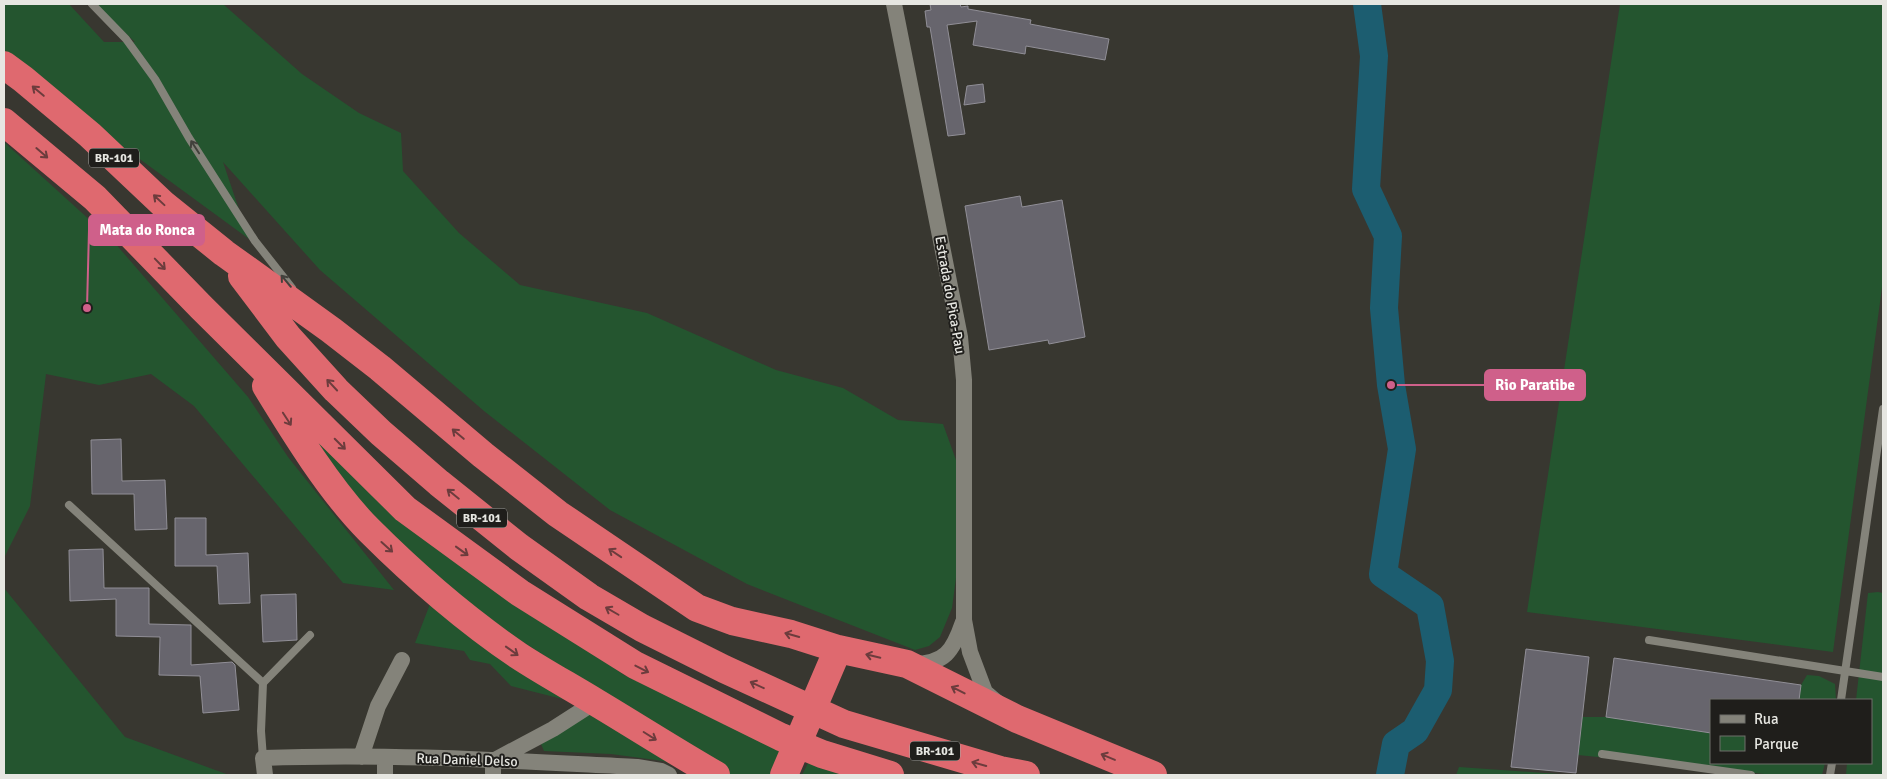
<svg xmlns="http://www.w3.org/2000/svg" width="1887" height="779" font-family="Signika,sans-serif">
<style>
.green{fill:#24552f}
.lines{fill:none;stroke-linecap:round;stroke-linejoin:round}
.river{stroke:#1c5d70;stroke-width:28}
.building{fill:#67656d;stroke:#918f97}
.lane{stroke:#84837a;stroke-width:8}
.street{stroke:#84837a;stroke-width:16}
.highway{stroke:#df696f;stroke-width:28}
.oneway{stroke:#6c3c3d}
.oneway2{stroke:#42413c}
.labels{text-anchor:middle;dominant-baseline:central;stroke-width:4;stroke-linejoin:round;paint-order:stroke}
.shield{fill:#1f1e1b;stroke:#aaaaa6;stroke-width:1}
.shield-label{font-size:12px;font-weight:bold;fill:#e6e6e1}
.street-label{font-size:14px;fill:#e6e6e1;stroke:#1f1e1b}
.leader{fill:none;stroke:#cf608a;stroke-width:2}
.callout-dot{fill:#cf608a;stroke:#1f1e1b;stroke-width:2}
.callout{fill:#cf608a;stroke:#cf608a;stroke-width:2}
.callout-label{font-size:15px;text-anchor:middle;font-weight:bold;fill:#fff}
</style>
<rect width="100%" height="100%" fill="#383730"/>
<path class="green" d="M 4,4 L 69,4 L 104,42 L 135,42 L 95,4 L 223,4 L 302,74 L 359,113 L 401,133 L 403,171 L 459,233 L 520,285 L 647,313 L 776,370 L 843,388 L 898,420 L 943,424 L 956,460 L 956,578 L 952,608 L 940,637 L 929,646 L 915,650 L 747,584 L 610,510 L 484,411 L 320,270 L 223,162 L 249,239 L 59,100 L 4,55 Z
M 1620,4 L 1883,4 L 1883,280 L 1833,652 L 1527,612 Z
M 4,142 L 114,242 L 248,397 L 288,457 L 394,590 L 343,583 L 194,406 L 151,374 L 99,385 L 46,374 L 30,506 L 4,558 Z
M 290,411 L 535,611 L 624,675 L 734,726 L 785,753 L 771,775 L 729,775 L 449,594 L 368,522 Z
M 4,588 L 125,737 L 229,775 L 4,775 Z
M 1878,592 L 1883,593 L 1883,775 L 1846,775 L 1847,763 L 1871,763 L 1871,700 L 1856,700 L 1868,593 Z
M 430,604 L 566,700 L 511,686 L 490,664 L 470,660 L 464,651 L 415,643 Z
M 1807,675 L 1819,676 L 1835,684 L 1836,700 L 1799,700 L 1801,685 Z
M 594,710 L 691,771 L 663,761 L 611,754 L 544,751 L 541,744 Z
M 1582,717 L 1606,717 L 1711,733 L 1711,763 L 1825,763 L 1822,775 L 1774,775 L 1578,755 Z
M 810,759 L 855,775 L 802,775 Z
M 1459,767 L 1573,775 L 1456,775 Z"/>
<g class="lines">
<path class="river" d="M 1367,4 L 1374,56 L 1366,189 L 1388,236 L 1384,308 L 1391,385 L 1402,449 L 1383,574 L 1430,606 L 1440,661 L 1438,690 L 1415,731 L 1396,744 L 1390,775"/>
</g>
<path class="building" d="M 930,4 L 960,4 L 961,7 L 968,6 L 968,9 L 1031,20 L 1030,24 L 1109,39 L 1105,60 L 1026,46 L 1025,54 L 973,45 L 977,21 L 947,25 L 965,134 L 948,136 L 930,27 L 927,27 L 925,11 L 931,10 Z
M 983,84 L 985,102 L 964,105 L 967,86 Z
M 1020,196 L 1022,207 L 1062,200 L 1085,337 L 1049,344 L 1048,340 L 989,350 L 965,206 Z
M 121,439 L 122,481 L 165,480 L 167,529 L 135,530 L 134,494 L 92,494 L 91,440 Z
M 175,518 L 206,518 L 206,555 L 248,553 L 250,603 L 219,604 L 217,566 L 175,566 Z
M 103,549 L 104,588 L 149,588 L 149,624 L 191,625 L 191,665 L 232,662 L 235,665 L 239,710 L 203,713 L 200,676 L 159,675 L 160,637 L 116,636 L 116,599 L 70,601 L 69,550 Z
M 296,594 L 297,640 L 263,642 L 261,595 Z
M 1526,649 L 1589,657 L 1576,773 L 1511,767 Z
M 1614,658 L 1801,685 L 1799,700 L 1711,700 L 1711,733 L 1606,717 Z"/>
<g class="lines">
<path class="lane" d="M 92,4 L 126,39 L 155,79 L 189,138 L 255,241 L 292,288
M 69,505 L 263,683
M 1649,640 L 1883,677
M 1841,700 L 1883,409
M 1602,754 L 1751,775
M 263,758 L 261,731 L 263,683 L 310,635
M 1830,775 L 1832,763"/>
<path class="street" d="M 894,4 L 960,337 L 964,380 L 964,620 L 970,652 L 985,692 L 998,703
M 913,664 C 945,664 953,651 963,622
M 361,757 L 378,706 L 402,660
M 265,775 L 263,758 C 388,753 513,761 637,767 L 661,771 L 669,775
M 385,775 L 385,758
M 493,775 L 493,761 L 553,729 L 595,702"/>
<path class="highway" d="M 4,65 L 23,79 L 90,135 L 163,204 L 224,253 L 331,330 L 380,368 L 483,455 L 558,514 L 697,608 L 732,621 L 791,634 L 838,649 L 907,664 L 1017,719 L 1153,775
M 4,122 L 95,198 L 201,307 L 405,509 L 520,593 L 635,665 L 781,737 L 822,754 L 890,775
M 242,276 L 288,337 L 336,390 L 381,433 L 439,483 L 519,547 L 589,597 L 642,628 L 724,669 L 844,724 L 1000,770 L 1026,775
M 266,386 C 294,432 331,492 369,530 C 415,576 466,620 519,656 C 545,673 571,687 597,703 C 637,727 676,752 716,775
M 784,775 L 838,649"/>
</g>
<defs><path id="oneway-shaft" d="M-6 0H5M1.5-3L5.5 0L1.5 3" fill="none" stroke-width="1.6" stroke-linecap="round" stroke-linejoin="round" transform="scale(1.25)"/></defs>
<g class="oneway">
<use href="#oneway-shaft" transform="translate(38 91) rotate(-140)"/>
<use href="#oneway-shaft" transform="translate(42 153) rotate(41)"/>
<use href="#oneway-shaft" transform="translate(159 200) rotate(-137)"/>
<use href="#oneway-shaft" transform="translate(160 264) rotate(46)"/>
<use href="#oneway-shaft" transform="translate(332 385) rotate(-133)"/>
<use href="#oneway-shaft" transform="translate(287 419) rotate(57)"/>
<use href="#oneway-shaft" transform="translate(458 434) rotate(-140)"/>
<use href="#oneway-shaft" transform="translate(340 444) rotate(45)"/>
<use href="#oneway-shaft" transform="translate(453 494) rotate(-141)"/>
<use href="#oneway-shaft" transform="translate(387 547) rotate(42)"/>
<use href="#oneway-shaft" transform="translate(462 551) rotate(36)"/>
<use href="#oneway-shaft" transform="translate(615 553) rotate(-146)"/>
<use href="#oneway-shaft" transform="translate(612 611) rotate(-150)"/>
<use href="#oneway-shaft" transform="translate(792 635) rotate(-164)"/>
<use href="#oneway-shaft" transform="translate(512 651) rotate(36)"/>
<use href="#oneway-shaft" transform="translate(873 656) rotate(-167)"/>
<use href="#oneway-shaft" transform="translate(642 669) rotate(27)"/>
<use href="#oneway-shaft" transform="translate(757 685) rotate(-155)"/>
<use href="#oneway-shaft" transform="translate(958 690) rotate(-153)"/>
<use href="#oneway-shaft" transform="translate(650 736) rotate(32)"/>
<use href="#oneway-shaft" transform="translate(1108 757) rotate(-157)"/>
<use href="#oneway-shaft" transform="translate(979 764) rotate(-164)"/>
</g>
<g class="oneway2">
<use href="#oneway-shaft" transform="translate(195 147) rotate(-123)"/>
<use href="#oneway-shaft" transform="translate(286 281) rotate(-130)"/>
</g>
<g class="labels">
<g class="shield">
<rect x="89" y="148.5" width="50" height="19" rx="4"/>
<rect x="457" y="508.5" width="50" height="19" rx="4"/>
<rect x="910" y="741.5" width="50" height="19" rx="4"/>
</g>
<g class="shield-label">
<text x="114" y="158">BR-101</text>
<text x="482" y="518">BR-101</text>
<text x="935" y="751">BR-101</text>
</g>
<g class="street-label">
<text transform="translate(950 295) rotate(80)">Estrada do Pica-Pau</text>
<text transform="translate(467 760) rotate(2)">Rua Daniel Delso</text>
</g>
</g>
<path class="leader" d="M87 308L89 230M1391 385L1485 385"/>
<g class="callout-dot">
<circle cx="87" cy="308" r="5"/>
<circle cx="1391" cy="385" r="5"/>
</g>
<g class="callout">
<rect x="89" y="215" width="115" height="30" rx="5"/>
<rect x="1485" y="370" width="100" height="30" rx="5"/>
</g>
<g class="callout-label">
<text x="147" y="235">Mata do Ronca</text>
<text x="1535" y="390">Rio Paratibe</text>
</g>
<rect width="1887" height="779" fill="none" stroke="#e6e6e1" stroke-width="10"/>
<rect x="1710" y="699" width="162" height="65" fill="#1f1e1b" stroke="#6f6e6a"/>
<rect x="1720" y="715" width="25" height="8" fill="#84837a" stroke="#6f6e6a"/>
<text x="1754" y="724" font-size="15" fill="#e6e6e1">Rua</text>
<rect x="1720" y="736" width="25" height="15" fill="#24552f" stroke="#6f6e6a"/>
<text x="1754" y="749" font-size="15" fill="#e6e6e1">Parque</text>
</svg>
